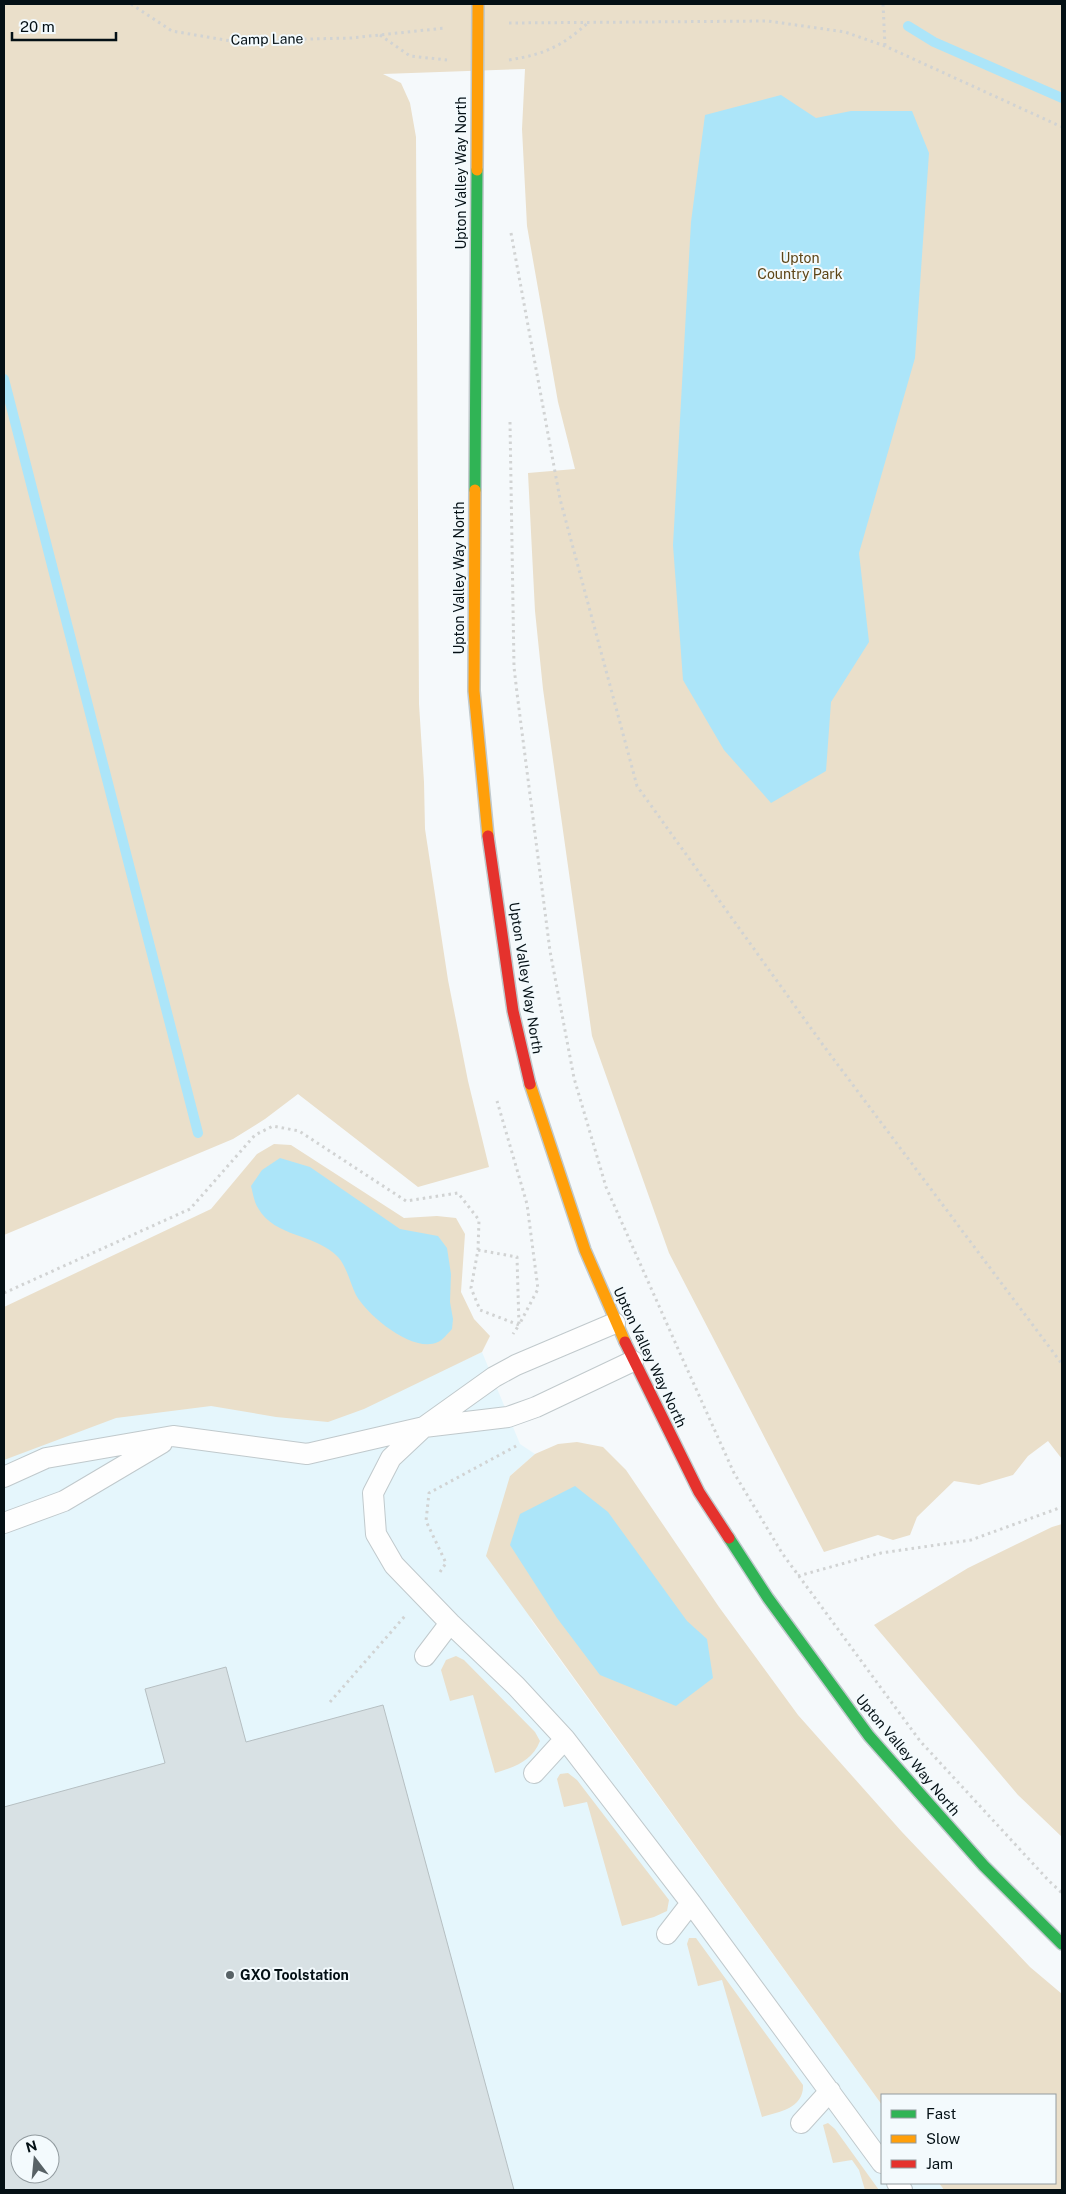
<svg xmlns="http://www.w3.org/2000/svg" width="1066" height="2194" font-family="'Public Sans',sans-serif">
<style>
.built{fill:#e5f6fc;fill-rule:evenodd}
.green{fill:#eadfca}
.water{fill:#ace5f9}
.lines{fill:none;stroke-linecap:round;stroke-linejoin:round}
.stream{stroke:#ace5f9;stroke-width:10}
.building{fill:#d8e1e4;stroke:#b6bfc2;fill-rule:evenodd}
.lane-casing{stroke:#c0c9cc;stroke-width:22}
.fast-casing{stroke:#c0c9cc;stroke-width:14}
.slow-casing{stroke:#c0c9cc;stroke-width:14}
.jam-casing{stroke:#c0c9cc;stroke-width:14}
.path{stroke:#d1d3d3;stroke-width:3;stroke-dasharray:2.5 4;stroke-linecap:butt}
.lane{stroke:#fefefe;stroke-width:20}
.fast{stroke:#30b455;stroke-width:11}
.slow{stroke:#ff9f0a;stroke-width:11}
.jam{stroke:#e5322d;stroke-width:11}
.poi-dot{fill:#586266;stroke:#f3fafd;stroke-width:2}
.labels{text-anchor:middle;dominant-baseline:central;stroke-width:4;stroke-linejoin:round;paint-order:stroke}
.street-label{font-size:14px;fill:#041015;stroke:#f3fafd}
.park-label{font-size:14px;fill:#5e4618;stroke:#f3fafd}
.poi-label{font-size:14px;font-weight:bold;fill:#041015;stroke:#f3fafd;text-anchor:start}
</style>
<rect width="100%" height="100%" fill="#f5f9fb"/>
<path class="built" d="M 482,1352 L 520,1444 L 535,1454 L 510,1476 L 531,1620 L 882,2105 L 882,2183 L 939,2183 L 944,2190 L 4,2190 L 4,1391 L 410,1385 ZM 20,2144 L 50,2144 L 50,2174 L 20,2174 Z"/>
<path class="green" d="M 4,4 L 1062,4 L 1062,1459 L 1048,1441 L 1028,1456 L 1013,1475 L 979,1485 L 954,1481 L 917,1517 L 910,1535 L 893,1540 L 878,1535 L 824,1552 L 669,1253 L 592,1036 L 543,689 L 535,611 L 528,473 L 575,469 L 558,402 L 527,226 L 522,129 L 525,69 L 383,74 L 401,83 L 410,103 L 416,137 L 419,704 L 424,782 L 425,829 L 448,980 L 468,1081 L 489,1167 L 418,1187 L 298,1094 L 265,1119 L 233,1139 L 4,1235 Z
M 274,1144 L 291,1145 L 404,1218 L 437,1216 L 456,1218 L 465,1234 L 461,1292 L 474,1319 L 490,1336 L 482,1352 L 364,1409 L 328,1422 L 276,1417 L 211,1406 L 116,1418 L 4,1460 L 4,1307 L 211,1209 L 257,1154 Z
M 577,1442 L 603,1447 L 626,1470 L 719,1607 L 798,1715 L 902,1832 L 1030,1967 L 1062,1994 L 1062,2190 L 944,2190 L 939,2183 L 1055,2183 L 1055,2095 L 882,2095 L 882,2105 L 486,1556 L 510,1476 L 535,1454 L 558,1444 Z
M 1062,1524 L 1062,1837 L 1018,1795 L 874,1625 L 968,1568 L 1052,1527 Z
M 456,1656 L 464,1660 L 535,1732 L 540,1741 C 532,1761 515,1767 495,1773 L 473,1695 L 450,1701 L 441,1670 L 446,1660 Z
M 568,1773 L 577,1780 L 669,1900 L 667,1911 L 654,1917 L 622,1926 L 587,1802 L 564,1807 L 557,1779 L 560,1774 Z
M 689,1938 L 696,1938 L 803,2085 C 804,2108 780,2112 762,2117 L 722,1980 L 698,1986 L 687,1944 Z
M 828,2123 L 835,2129 L 879,2190 L 865,2190 L 859,2170 L 852,2160 L 833,2163 L 823,2125 Z"/>
<path class="water" d="M 781,95 L 816,118 L 851,111 L 912,111 L 929,153 L 915,358 L 859,553 L 869,642 L 831,702 L 826,771 L 771,803 L 724,750 L 683,680 L 673,545 L 691,222 L 705,115 Z
M 280,1158 L 310,1167 L 400,1229 L 438,1236 L 447,1248 L 451,1274 L 450,1302 L 453,1319 L 452,1329 C 448,1333 443,1340 438,1342 C 413,1354 367,1315 356,1295 C 350,1283 347,1267 338,1257 C 315,1233 275,1238 258,1208 C 254,1202 253,1193 251,1186 L 262,1170 Z
M 575,1486 L 608,1512 L 687,1621 L 707,1639 L 713,1678 L 676,1706 L 600,1675 L 557,1618 L 510,1545 L 520,1514 Z"/>
<g class="lines">
<path class="stream" d="M 908,26 L 934,42 L 1062,98
M 4,379 L 198,1133"/>
</g>
<path class="building" d="M 226,1667 L 246,1742 L 383,1705 L 514,2190 L 4,2190 L 4,1807 L 165,1763 L 145,1689 ZM 20,2144 L 50,2144 L 50,2174 L 20,2174 Z"/>
<g class="lines">
<defs>
<path id="lane" d="M 615,1323 L 516,1365 L 494,1377 L 424,1427 L 391,1458 L 373,1493 L 376,1534 L 394,1565 L 450,1623 L 516,1686 L 565,1739 L 691,1903 L 882,2163
M 4,1477 L 46,1458 L 173,1436 L 307,1454 L 424,1427 L 508,1417 L 536,1407 L 633,1361
M 4,1523 L 64,1501 L 162,1443
M 425,1656 L 450,1623
M 534,1773 L 565,1739
M 667,1934 L 691,1903
M 801,2123 L 830,2091
M 897,2183 L 902,2190"/>
<path id="fast" d="M 475,490 L 477,170
M 729,1538 L 768,1598 L 869,1736 L 984,1866 L 1062,1944"/>
<path id="slow" d="M 477,170 L 478,4
M 475,490 L 474,691 L 488,836
M 530,1084 L 585,1250 L 625,1342"/>
<path id="jam" d="M 488,836 L 513,1011 L 530,1084
M 625,1342 L 699,1492 L 729,1538"/>
</defs>
<use href="#lane" class="lane-casing"/>
<use href="#fast" class="fast-casing"/>
<use href="#slow" class="slow-casing"/>
<use href="#jam" class="jam-casing"/>
<path class="path" d="M 131,4 L 172,31 L 231,41 L 351,38 L 445,28
M 883,4 L 885,46
M 509,23 L 768,21 L 845,32 L 885,46 L 1062,127
M 380,35 L 410,56 L 447,60
M 509,60 C 545,54 561,47 589,22
M 511,233 L 560,499 L 637,786 L 823,1045 L 1062,1364
M 510,422 L 514,667 L 517,693 L 550,951 L 574,1078 L 606,1187 L 679,1351 L 734,1473 L 782,1553 L 920,1741 L 1049,1881 L 1062,1893
M 478,1250 L 517,1257 L 519,1325 L 513,1334
M 4,1293 L 190,1209 L 255,1135 L 273,1126 L 299,1131 L 406,1201 L 458,1193 L 479,1220 L 478,1250 L 471,1288 L 480,1310 L 519,1325 L 538,1289 L 527,1204 L 497,1101
M 440,1572 L 446,1563 L 426,1521 L 429,1493 L 518,1445
M 798,1576 L 881,1553 L 971,1540 L 1062,1507
M 330,1702 L 405,1616"/>
<use href="#lane" class="lane"/>
<use href="#fast" class="fast"/>
<use href="#slow" class="slow"/>
<use href="#jam" class="jam"/>
</g>
<circle class="poi-dot" cx="230" cy="1975" r="5"/>
<g class="labels">
<g class="street-label">
<text transform="translate(267 39) rotate(-1)">Camp Lane</text>
<text transform="translate(461 173) rotate(-90)">Upton Valley Way North</text>
<text transform="translate(459 578) rotate(-90)">Upton Valley Way North</text>
<text transform="translate(526 978) rotate(81)">Upton Valley Way North</text>
<text transform="translate(650 1357) rotate(65)">Upton Valley Way North</text>
<text transform="translate(908 1755) rotate(50)">Upton Valley Way North</text>
</g>
<g class="park-label">
<text x="800" y="258">Upton<tspan x="800" dy="16">Country Park</tspan></text>
</g>
<g class="poi-label">
<text x="240" y="1975">GXO Toolstation</text>
</g>
</g>
<rect width="1066" height="2194" fill="none" stroke="#041015" stroke-width="10"/>
<rect x="881" y="2094" width="175" height="90" fill="#f3fafd" stroke="#939ca0"/>
<rect x="891" y="2110" width="25" height="8" fill="#30b455" stroke="#939ca0"/>
<text x="926" y="2119" font-size="15" fill="#041015">Fast</text>
<rect x="891" y="2135" width="25" height="8" fill="#ff9f0a" stroke="#939ca0"/>
<text x="926" y="2144" font-size="15" fill="#041015">Slow</text>
<rect x="891" y="2160" width="25" height="8" fill="#e5322d" stroke="#939ca0"/>
<text x="926" y="2169" font-size="15" fill="#041015">Jam</text>
<g transform="translate(35 2159) rotate(344)"><circle r="24" fill="#f3fafd" stroke="#939ca0"/>
<path d="M0-4L9 19L0 12L-9 19Z" fill="#586266"/>
<text y="-8" font-size="14" font-weight="bold" text-anchor="middle" fill="#041015">N</text>
</g>
<path d="M12 32v8h104v-8" fill="none" stroke="#041015" stroke-width="2.5"/>
<text x="20" y="32" font-size="15" fill="#041015" stroke="#f3fafd" stroke-width="4" paint-order="stroke">20 m</text>
</svg>
